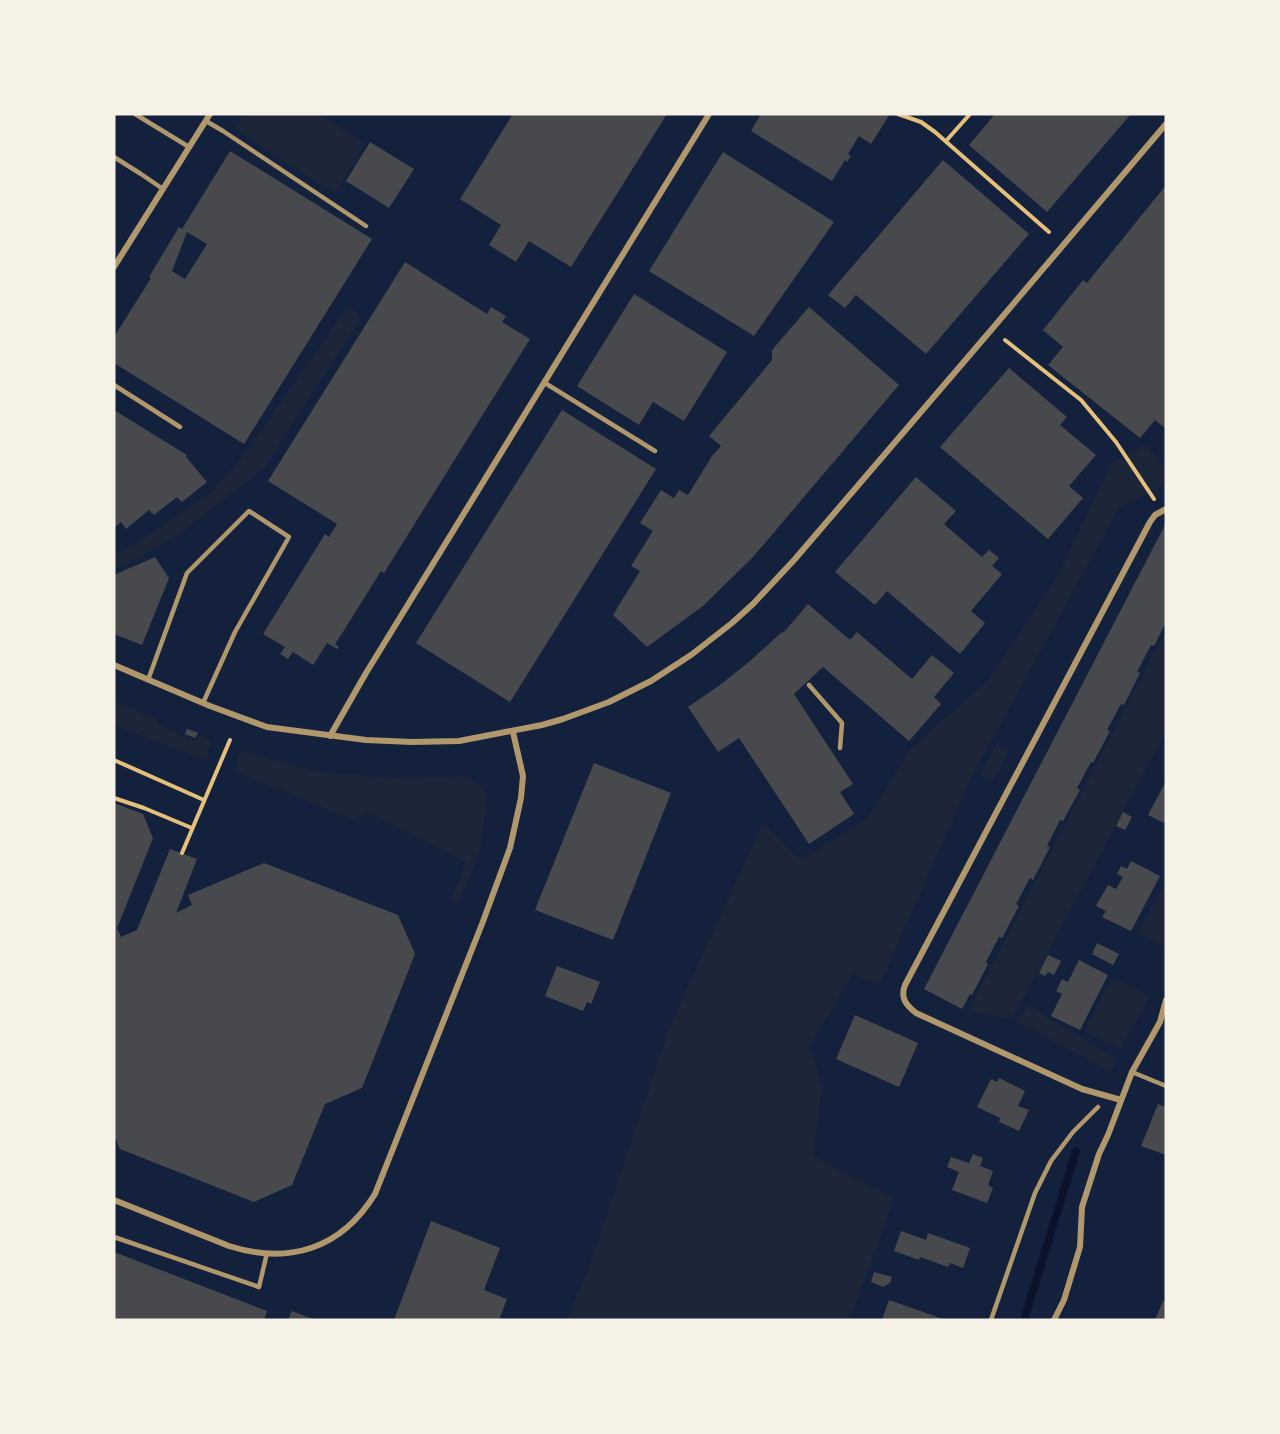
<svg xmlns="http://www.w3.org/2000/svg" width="1280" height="1434" font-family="'Varela Round',sans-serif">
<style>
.green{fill:#1d2539}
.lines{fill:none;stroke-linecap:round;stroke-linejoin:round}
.stream{stroke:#0b132b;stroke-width:8}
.building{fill:#48494c;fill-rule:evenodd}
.path{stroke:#e5c07b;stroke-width:4}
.service{stroke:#b1986c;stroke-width:4.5}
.minor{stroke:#b1986c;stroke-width:6}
</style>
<rect width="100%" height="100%" fill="#14213d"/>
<path class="green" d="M 243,114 L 319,114 L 365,144 L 335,194 L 242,134 L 236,126 Z
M 349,305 L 360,319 L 264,468 L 181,533 L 131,563 L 114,569 L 114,554 L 134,545 L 212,492 L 244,455 Z
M 1145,445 L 1166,468 L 1166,484 L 1119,507 L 970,780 L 880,984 L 853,974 L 810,1045 L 822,1088 L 813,1156 L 894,1198 L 850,1320 L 567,1320 L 592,1259 L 670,1026 L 763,823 L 801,860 L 867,819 L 910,750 L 988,680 L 1060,572 L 1111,464 Z
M 1166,630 L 1166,731 L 1012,1019 L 968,1011 Z
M 114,701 L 158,720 L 156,724 L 195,741 L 200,734 L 211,742 L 205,759 L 114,726 Z
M 997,744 L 1009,751 L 992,782 L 980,775 Z
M 240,751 L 325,773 L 393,778 L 466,776 L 482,786 L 487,796 L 480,850 L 469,881 L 457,903 L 451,899 L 466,862 L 369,813 L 353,820 L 235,771 Z
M 1166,880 L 1166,949 L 1138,933 Z
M 1112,978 L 1150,996 L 1120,1050 L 1085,1031 Z
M 1028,1006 L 1117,1059 L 1111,1072 L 1016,1021 Z"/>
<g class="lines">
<path class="stream" d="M 1024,1320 L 1076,1151"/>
</g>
<path class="building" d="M 513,114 L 667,114 L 571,267 L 529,241 L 516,262 L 489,245 L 501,225 L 460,199 Z
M 761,114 L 890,114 L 871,144 L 859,136 L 848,154 L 851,156 L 847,162 L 845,160 L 832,181 L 751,131 Z
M 995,114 L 1131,114 L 1047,212 L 969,145 Z
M 370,142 L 414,169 L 389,208 L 346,181 Z
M 230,151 L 372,239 L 244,444 L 114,363 L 114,337 L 151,278 L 149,277 L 179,227 L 182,229 ZM 187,232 L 207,244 L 185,279 L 172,271 Z
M 723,152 L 834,222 L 754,336 L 649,271 Z
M 943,160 L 1029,234 L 926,354 L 856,295 L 845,308 L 828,295 Z
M 1166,185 L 1166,429 L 1155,420 L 1140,438 L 1048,365 L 1063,347 L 1043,330 L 1083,280 L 1087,283 Z
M 405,262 L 487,314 L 491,307 L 506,316 L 502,322 L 530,339 L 384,573 L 381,571 L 343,632 L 335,644 L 339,647 L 337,649 L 327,643 L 313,665 L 293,652 L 288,659 L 280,654 L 285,647 L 263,634 L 325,534 L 329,537 L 337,524 L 268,481 Z
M 634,294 L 727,352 L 684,421 L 653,402 L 639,425 L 577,386 Z
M 809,307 L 899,385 L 753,557 L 703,606 L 647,647 L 613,615 L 640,571 L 631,566 L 653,531 L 640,523 L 661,490 L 674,498 L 679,490 L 688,495 L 712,456 L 721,446 L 709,436 L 772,360 L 772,350 Z
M 1009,368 L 1067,417 L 1060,425 L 1096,455 L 1069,486 L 1083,498 L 1048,539 L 940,447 Z
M 114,410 L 187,455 L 186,457 L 207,482 L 182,502 L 177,497 L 154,515 L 149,510 L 126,529 L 121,522 L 114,528 Z
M 562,410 L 656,469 L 510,702 L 416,643 Z
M 916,477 L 956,511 L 944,524 L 982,557 L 989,550 L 999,558 L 992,566 L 1002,574 L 971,611 L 985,623 L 960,654 L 887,591 L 875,605 L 835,572 Z
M 1166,523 L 1166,622 L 1154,646 L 1151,645 L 1137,672 L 1140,673 L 1124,705 L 1121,704 L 1107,730 L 1110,731 L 1093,763 L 1091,762 L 1077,788 L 1080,790 L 1063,821 L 1060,820 L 1047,846 L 1050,847 L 1033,880 L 1030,878 L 1016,904 L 1019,906 L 1002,938 L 999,937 L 986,962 L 988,964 L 972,995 L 970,994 L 962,1009 L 924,989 Z
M 155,557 L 169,578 L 142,645 L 114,634 L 114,575 Z
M 808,604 L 850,640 L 857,632 L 912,679 L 932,655 L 954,673 L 934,697 L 941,704 L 909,741 L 823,667 L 794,694 L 853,784 L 840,792 L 854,814 L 809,844 L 739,738 L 718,752 L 688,707 L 720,685 L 750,661 L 782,632 L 783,633 Z
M 187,729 L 198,733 L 195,738 L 185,734 Z
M 594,763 L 671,793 L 613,940 L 535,910 Z
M 1166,781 L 1166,824 L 1148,815 Z
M 114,803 L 143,814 L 153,838 L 117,928 L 121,937 L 137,930 L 170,849 L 197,859 L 176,913 L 192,905 L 188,895 L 264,863 L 398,915 L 415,954 L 362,1088 L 325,1104 L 292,1185 L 254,1202 L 120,1149 L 114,1135 Z
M 1123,812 L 1132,817 L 1125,830 L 1116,826 Z
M 1131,861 L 1160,876 L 1131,931 L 1102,917 L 1106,911 L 1096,906 L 1108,885 L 1116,889 L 1123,877 L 1117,874 L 1121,866 L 1127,869 Z
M 1097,943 L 1119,954 L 1113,965 L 1092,954 Z
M 1048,955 L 1061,961 L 1054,975 L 1048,972 L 1045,976 L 1039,973 Z
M 1079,960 L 1108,975 L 1080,1030 L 1051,1016 L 1062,994 L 1056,991 L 1062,979 L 1068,982 Z
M 557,966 L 600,982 L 591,1004 L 587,1002 L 583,1011 L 545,996 Z
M 855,1015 L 918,1043 L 899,1087 L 836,1059 Z
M 999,1078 L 1025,1091 L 1018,1106 L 1029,1110 L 1019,1131 L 999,1122 L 1000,1118 L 977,1107 L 991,1079 L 997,1082 Z
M 1158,1104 L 1166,1107 L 1166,1155 L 1141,1146 Z
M 973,1154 L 983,1158 L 980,1166 L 993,1171 L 988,1185 L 993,1188 L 987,1203 L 952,1190 L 959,1172 L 947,1167 L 951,1157 L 969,1163 Z
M 431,1221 L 500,1248 L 484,1290 L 507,1299 L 499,1320 L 394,1320 Z
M 901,1231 L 926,1240 L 928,1233 L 970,1248 L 963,1268 L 950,1263 L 948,1267 L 920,1257 L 919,1260 L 894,1251 Z
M 114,1252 L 267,1311 L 264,1320 L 114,1320 Z
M 874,1272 L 892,1277 L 890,1283 L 883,1287 L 871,1282 Z
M 889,1300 L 946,1320 L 882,1320 Z
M 1163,1301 L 1166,1303 L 1166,1320 L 1155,1320 Z
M 292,1311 L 315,1320 L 288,1320 Z"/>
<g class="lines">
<path class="path" d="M 898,114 L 921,122 L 935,132 L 1049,232
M 946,141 L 970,114
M 1005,340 L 1081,400 L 1116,442 L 1154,499
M 114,760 L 204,800
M 114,798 L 144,808 L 192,828
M 182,853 L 230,740"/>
<path class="service" d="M 135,114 L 189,147
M 206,121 L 223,131 L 366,226
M 114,157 L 141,174 L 163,189
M 545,383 L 655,451
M 114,385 L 180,427
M 148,680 L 187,573 L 249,511 L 289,537 L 235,632 L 203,703
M 809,685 L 842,723 L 840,748
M 1132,1072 L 1166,1086
M 114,1237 L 259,1287 L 267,1253
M 991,1320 L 1035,1193 L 1051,1161 L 1073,1132 L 1098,1107"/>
<path class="minor" d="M 114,267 L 210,114
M 114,665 L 210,706 L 267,727 L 366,740 L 412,742 L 459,741 L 542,725 L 563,719 L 609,702 L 651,681 L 691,655 L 732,623 L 753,604 L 795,559 L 992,329 L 1166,124
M 330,736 L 366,673 L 709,114
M 1121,1100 L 1082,1089 L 916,1013 C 906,1005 900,998 905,985 L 1150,522 L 1155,515 L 1166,509
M 114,1200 L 229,1246 C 289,1265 341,1249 375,1194 L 482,924 L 510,848 L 521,798 L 523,776 L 513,732
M 1054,1320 L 1064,1300 L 1080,1247 L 1082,1207 L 1099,1154 L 1108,1135 L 1132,1072 L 1160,1022 L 1166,1000"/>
</g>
<rect width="1280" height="1434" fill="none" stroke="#f6f1e7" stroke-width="231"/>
</svg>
